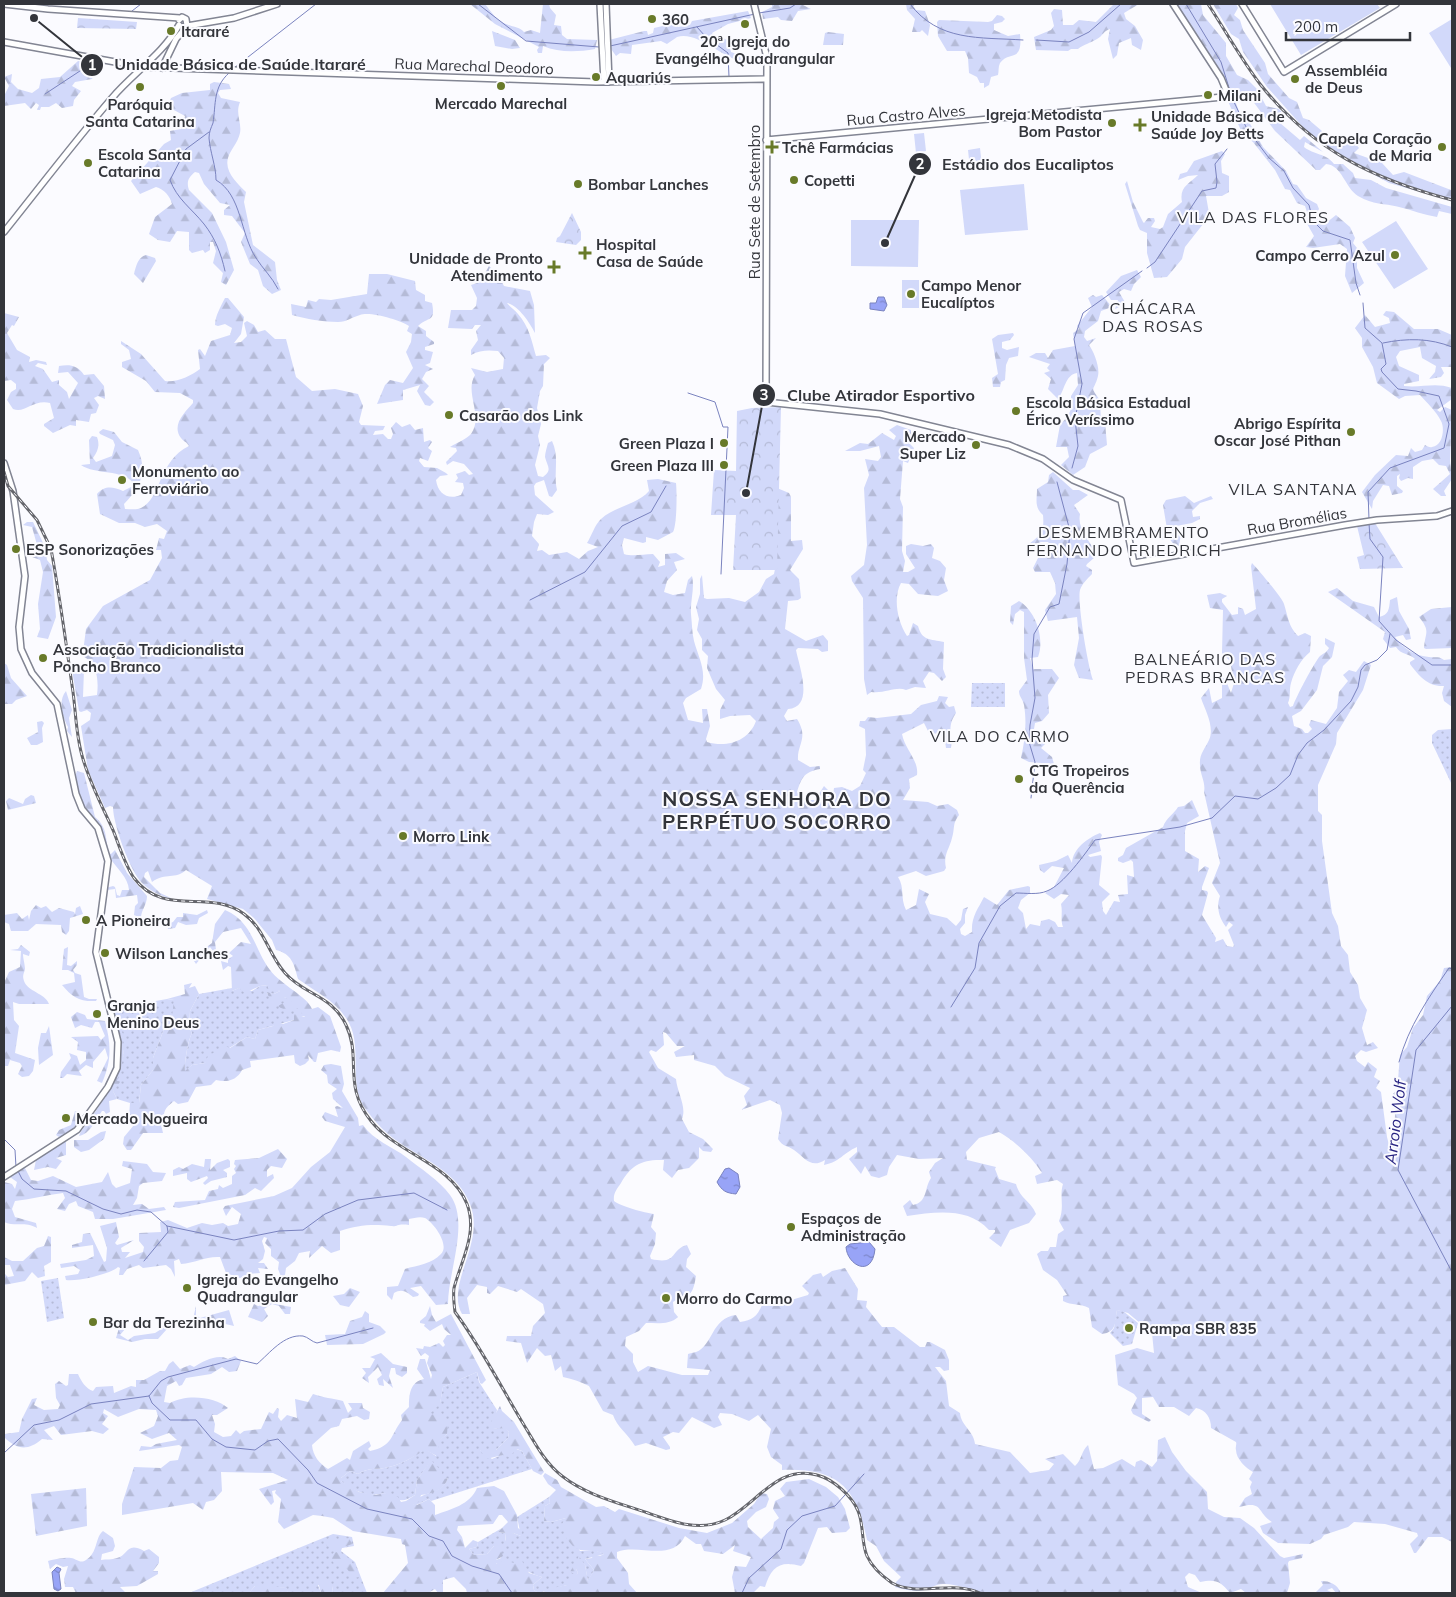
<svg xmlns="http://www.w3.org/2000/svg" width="1456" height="1597" font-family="Mulish,sans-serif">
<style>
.grass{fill:url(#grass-dots)}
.forest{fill:url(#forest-firs)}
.park{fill:url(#park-crowns)}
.pitch{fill:#d2d9fa}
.water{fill:url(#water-ripples);stroke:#7a83bf}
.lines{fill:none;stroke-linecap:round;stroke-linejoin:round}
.stream{stroke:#7a83bf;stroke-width:1}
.minor-casing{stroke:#828593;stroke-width:8}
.minor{stroke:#fff;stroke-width:5}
.rail-casing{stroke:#65666c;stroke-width:3}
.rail{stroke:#fbfbff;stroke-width:1;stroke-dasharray:4;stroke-linecap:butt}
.poi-dot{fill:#687a29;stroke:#fbfbff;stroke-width:2}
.labels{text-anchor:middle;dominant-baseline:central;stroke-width:4;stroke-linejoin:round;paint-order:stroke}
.poi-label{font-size:15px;font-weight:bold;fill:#33353b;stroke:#fbfbff;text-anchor:start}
.street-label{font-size:15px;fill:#33353b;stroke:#fbfbff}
.neighbourhood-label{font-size:16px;letter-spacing:1px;fill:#33353b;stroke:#fbfbff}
.water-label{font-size:16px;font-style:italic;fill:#282482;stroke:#fbfbff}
.district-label{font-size:20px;font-weight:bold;letter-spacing:1px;fill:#33353b;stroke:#fbfbff}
.leader{fill:none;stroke:#33353b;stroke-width:2}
.callout-dot{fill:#33353b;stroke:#fbfbff;stroke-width:2}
.mark-label{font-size:15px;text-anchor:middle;font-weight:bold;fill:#fff}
.callout-label{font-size:16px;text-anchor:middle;font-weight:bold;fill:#33353b;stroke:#fbfbff;stroke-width:4;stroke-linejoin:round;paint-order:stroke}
</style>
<defs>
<pattern id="grass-dots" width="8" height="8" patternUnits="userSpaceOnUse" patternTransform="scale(1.25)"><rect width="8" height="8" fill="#d2d9fa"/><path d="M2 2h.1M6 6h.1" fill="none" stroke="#b5bbd7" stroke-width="1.8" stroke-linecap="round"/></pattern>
<pattern id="forest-firs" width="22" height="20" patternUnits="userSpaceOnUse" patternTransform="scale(1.25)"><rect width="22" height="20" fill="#d2d9fa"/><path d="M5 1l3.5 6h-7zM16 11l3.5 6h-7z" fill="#b5bbd7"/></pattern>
<pattern id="park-crowns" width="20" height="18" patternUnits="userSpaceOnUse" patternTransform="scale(1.25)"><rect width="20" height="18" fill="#d2d9fa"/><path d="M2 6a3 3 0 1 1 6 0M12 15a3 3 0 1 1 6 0" fill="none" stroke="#b5bbd7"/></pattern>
<pattern id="water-ripples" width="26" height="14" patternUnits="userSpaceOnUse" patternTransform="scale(1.25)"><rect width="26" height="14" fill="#98a4f7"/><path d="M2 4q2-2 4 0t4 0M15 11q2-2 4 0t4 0" fill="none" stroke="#7d86c9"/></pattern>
</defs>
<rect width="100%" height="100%" fill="#fbfbff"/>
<path class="grass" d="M 972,683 L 1005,683 L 1005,707 L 971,707 Z
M 1452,729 L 1452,785 L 1432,743 L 1432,735 L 1438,730 Z
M 268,985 L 280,991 L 274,994 L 267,993 L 274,1002 L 285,997 L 294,1002 L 306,1016 L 296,1016 L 294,1020 L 258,1030 L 255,1039 L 247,1037 L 205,1063 L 192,1065 L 185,1072 C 184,1064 188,1040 192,1033 L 189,1028 L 190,1011 L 199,994 L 232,988 L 232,991 L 239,988 L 252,991 L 260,986 Z
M 167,999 L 174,1000 L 176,1005 L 172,1017 L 164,1029 L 153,1058 L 153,1070 L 141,1085 L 139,1103 L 130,1103 L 117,1099 L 113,1091 L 124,1054 L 116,1020 L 125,1008 L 121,1007 Z
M 58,1278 L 64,1318 L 47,1322 L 41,1281 Z
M 1117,1310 L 1123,1311 L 1138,1323 L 1132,1344 L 1123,1346 L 1110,1333 L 1114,1328 Z
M 477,1372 L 479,1382 L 497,1410 L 493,1429 L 505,1427 L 509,1432 L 508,1438 L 496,1450 L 480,1450 L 492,1459 L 516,1449 L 522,1451 L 532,1469 L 431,1501 L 429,1499 L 414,1506 L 413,1503 C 425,1489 441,1496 448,1478 L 440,1481 L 431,1461 L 417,1480 L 415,1495 C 402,1504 397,1500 384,1493 C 369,1498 353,1491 341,1481 L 341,1478 L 350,1471 L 358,1474 C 368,1467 377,1470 389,1467 C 402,1464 413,1457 425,1449 L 436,1456 L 436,1443 L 447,1434 L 427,1415 L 440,1403 L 443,1387 Z
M 549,1497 L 550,1503 L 545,1506 L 544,1521 L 551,1522 L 566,1518 L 566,1530 L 580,1551 L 594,1550 L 605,1554 L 585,1559 L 594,1570 L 588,1582 L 585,1565 L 578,1562 L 570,1572 L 576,1569 L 578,1573 L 567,1585 L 538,1593 L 534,1590 L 533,1585 L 542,1577 C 523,1572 517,1560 497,1564 L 494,1562 L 496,1560 L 501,1558 L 494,1546 L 487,1554 L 474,1555 L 469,1549 L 477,1547 L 478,1542 L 502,1528 L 498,1532 L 506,1533 L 505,1541 L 513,1533 L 521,1536 L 517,1517 Z
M 333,1534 L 352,1537 L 354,1546 L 342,1548 L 341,1551 L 355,1562 L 367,1593 L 333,1593 L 332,1586 L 318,1585 L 321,1593 L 288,1593 L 286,1588 L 255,1586 L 249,1593 L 189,1593 Z"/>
<path class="forest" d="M 470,4 L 485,4 C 491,11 496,21 506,24 C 512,27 520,27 524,32 L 531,30 L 540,33 L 543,4 L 549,4 L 550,8 L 556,15 L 554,25 L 561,26 L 562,35 L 567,39 L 597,40 L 595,49 C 578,52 559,53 543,46 L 542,53 L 538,53 L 537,50 L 539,47 L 495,24 Z
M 772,4 L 801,4 L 811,9 L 798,11 L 792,21 L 781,20 L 778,17 L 763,19 L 762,12 L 772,7 Z
M 906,4 L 916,4 L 913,6 L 916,10 L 925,11 L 930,25 L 928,36 L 922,30 L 920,32 L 912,32 L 915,19 L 907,10 Z
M 1114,4 L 1139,4 L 1124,13 L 1126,19 L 1135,26 L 1143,40 L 1141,50 L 1132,45 L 1131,38 L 1119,43 L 1117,55 L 1113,59 L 1108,39 L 1110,29 C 1103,31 1103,36 1097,39 C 1091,43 1084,44 1078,49 L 1071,49 L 1068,51 L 1036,50 L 1034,37 L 1051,30 L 1054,26 L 1051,13 L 1054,9 L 1062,10 L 1063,25 L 1073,25 L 1079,20 L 1096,22 Z
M 1177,4 L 1201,4 L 1203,15 L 1226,43 L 1226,56 L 1237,75 L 1248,80 L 1257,89 L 1266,106 L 1279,109 L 1285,116 L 1280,123 L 1300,140 L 1304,136 L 1323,152 L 1305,142 L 1304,147 C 1314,155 1326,153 1334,164 L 1343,164 L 1353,173 L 1355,178 L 1371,180 L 1386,188 L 1452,207 L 1452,214 L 1439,211 L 1437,217 C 1424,215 1412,210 1399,207 C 1383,203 1374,205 1358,196 C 1345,188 1342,165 1326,164 L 1320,170 L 1316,170 L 1275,131 L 1249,96 L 1235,91 L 1229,92 L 1223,74 Z
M 1213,4 L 1236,4 L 1238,8 L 1234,15 L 1240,20 L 1243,30 L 1265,63 L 1268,74 L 1289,98 L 1297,102 L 1303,118 L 1309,120 L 1322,131 L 1321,137 L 1329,144 L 1333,141 L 1338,144 L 1354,142 L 1359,148 L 1354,153 L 1382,163 L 1393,175 L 1404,172 L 1451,190 L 1452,201 L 1389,183 L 1342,157 L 1310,135 L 1267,87 L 1243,52 L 1239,39 L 1231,34 Z
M 748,11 L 751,18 L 728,24 L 712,33 L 715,38 L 723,38 L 729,41 L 731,52 L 740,55 L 741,61 C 723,58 696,30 677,37 C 674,39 670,42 667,44 L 661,41 L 632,45 L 631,54 L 620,53 L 616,56 L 609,46 L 609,40 L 644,31 L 647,31 L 648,35 L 653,33 L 654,28 L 676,23 L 678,27 L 690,25 L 692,21 Z
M 997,15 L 1002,16 L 1005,19 L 1002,22 L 994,24 L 994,30 L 1008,36 L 1020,34 C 1023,64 1009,50 1000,63 C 998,67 999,71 998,75 L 991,77 L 989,85 L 984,88 L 984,83 L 980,83 L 977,77 L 969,73 L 968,58 L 965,51 L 947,51 L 938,36 L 937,22 L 939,20 L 988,22 L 992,21 Z
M 492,31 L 515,40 L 520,48 L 512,49 L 495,46 Z
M 828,32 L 844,34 L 843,45 L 823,45 L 825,33 Z
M 78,61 L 90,63 L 95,73 L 92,79 L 75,82 L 72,86 L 81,91 L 74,100 L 73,106 L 62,108 L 56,103 L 49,107 L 41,107 L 40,110 L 37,110 L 39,105 L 36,103 L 31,109 L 25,103 L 4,106 L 4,96 L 9,86 L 4,77 L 12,74 L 11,82 L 18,89 L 32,93 L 39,88 L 41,79 L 60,77 Z
M 214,82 L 229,84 L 231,89 L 220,90 L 218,93 L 221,98 L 240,102 C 235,114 242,123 240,133 C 238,143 230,150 228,158 C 224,172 238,184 246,192 L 244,202 L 253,245 L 275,262 L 277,280 L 281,290 L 272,294 L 263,286 L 258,270 L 250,264 L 241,242 L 245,233 L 232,216 L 224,215 L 224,210 L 230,205 L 220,203 L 204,184 L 199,173 L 195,172 C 189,177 186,181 189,190 L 212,213 L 226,242 L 234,270 L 226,285 L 221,282 L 223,273 L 213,263 L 216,251 L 213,242 L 210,242 L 210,250 L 205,253 L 203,250 L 192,253 L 189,250 L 189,232 L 177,231 L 170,242 L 158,240 L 149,234 L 155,217 L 172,204 C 170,196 164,189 156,187 L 140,194 L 131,181 L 164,144 L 171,140 L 170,131 L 181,129 L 185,116 L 172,109 L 169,103 L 171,98 L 182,93 L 210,90 L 210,84 Z
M 1230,98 L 1235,100 L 1240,115 L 1248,120 L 1263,147 L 1286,171 L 1293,184 L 1297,185 L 1306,198 L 1317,204 L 1319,209 L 1316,214 L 1319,222 L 1326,223 L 1336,215 L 1350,227 L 1355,238 L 1353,243 L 1357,248 L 1357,268 L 1364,283 L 1352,293 L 1345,276 L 1347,249 L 1340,244 L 1313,248 L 1306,247 L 1314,236 L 1306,222 L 1308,215 L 1305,206 L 1297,203 L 1290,190 L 1285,189 L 1275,170 L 1253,142 L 1243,135 L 1227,99 Z
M 1222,151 L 1225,154 L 1221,161 L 1222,173 L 1229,176 L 1229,192 L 1222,196 L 1206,196 L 1209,213 L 1207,219 L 1185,247 L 1182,259 L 1167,277 L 1154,278 L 1147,253 L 1147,233 L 1140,230 L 1138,226 L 1125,184 L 1127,181 L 1133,202 L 1143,222 L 1144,223 L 1148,218 L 1154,218 L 1155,221 L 1151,227 L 1160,229 L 1163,227 L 1168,214 L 1182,202 C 1179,187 1189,184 1198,175 L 1188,176 L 1178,180 L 1180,174 L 1187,172 L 1194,161 Z
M 146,255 L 155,258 L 156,261 L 143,283 L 134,274 C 136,266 138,257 146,255 Z
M 489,266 L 497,273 L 504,286 L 530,291 L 534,305 L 535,333 C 530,323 518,305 507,303 C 511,308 515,310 518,314 C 529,326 532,342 536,356 L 546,355 L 550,358 L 544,364 L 543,386 L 540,391 L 537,408 L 541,424 L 538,436 L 540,445 L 535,465 L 538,476 L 543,477 C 553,470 547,466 545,457 C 545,453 547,447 548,443 L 552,441 C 560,458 553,473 557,490 L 552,497 L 549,496 L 544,480 L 536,483 L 534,486 L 535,495 L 554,512 L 548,515 L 537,514 L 534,522 L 532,536 L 539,544 L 537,551 L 542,550 L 549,555 L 567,552 L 579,559 L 588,551 L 598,547 L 587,543 C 592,535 594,526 601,519 C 615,506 637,505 649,491 L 647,480 L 658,479 L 676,483 C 677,492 677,525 673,532 L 658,540 L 646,537 L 646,542 L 643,543 L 624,538 L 622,545 L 624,554 C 633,557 643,554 653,554 L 660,562 L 658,567 L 665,565 L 665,554 L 676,553 L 685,559 L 674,562 L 677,570 L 667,581 L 664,592 L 673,595 L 685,593 L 688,580 L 692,576 C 695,589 690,601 691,614 C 692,623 692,633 694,641 C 699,659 707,671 701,689 L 686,698 L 683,703 L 688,720 L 703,723 L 702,709 L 707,709 L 710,726 L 706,739 L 707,742 C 727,748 749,741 756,721 L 750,715 L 730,716 L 720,719 L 720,710 L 725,700 L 716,689 L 707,668 L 708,656 L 702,650 L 702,639 L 697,630 L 699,619 L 696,607 L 700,594 L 700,579 L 702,575 L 704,598 L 707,599 L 729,598 L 745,602 L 759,592 L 766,579 L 774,574 L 776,564 L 777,488 L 789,493 L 791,497 L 791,541 L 802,540 L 803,549 L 790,570 L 799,579 L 801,598 L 798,600 L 788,601 L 785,629 L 806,641 L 823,635 L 828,641 L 828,651 L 822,652 L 818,649 L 798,648 L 796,650 C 799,666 815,707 788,709 L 784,716 L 787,721 L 797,719 C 809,738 797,744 798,760 L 810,767 L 820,766 L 820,769 C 804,772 802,777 797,792 L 803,800 L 815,800 L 824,786 L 833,795 L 834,788 L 842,787 L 852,791 L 860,786 L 866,773 L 863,770 L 866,755 L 865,729 L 859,726 L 860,721 L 865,721 L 868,717 L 877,718 L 911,714 L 921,705 L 937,701 L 939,696 L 948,697 L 945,703 L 949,707 L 954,706 L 956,713 C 946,728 953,734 951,748 L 946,748 L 945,741 L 940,734 L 929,733 L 924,723 L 902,734 C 905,750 919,760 917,775 L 909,779 L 910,788 L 903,800 L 928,802 L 937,806 L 948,804 L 957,810 L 959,815 C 952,824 955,828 952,838 C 949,850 943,855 946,868 L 944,871 L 926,876 L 916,871 L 898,877 C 905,888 900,898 906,910 L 916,905 L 919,889 L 929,894 L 925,902 L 930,914 L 947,918 L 956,926 L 961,920 L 963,909 L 968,907 L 965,915 L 965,923 L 960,929 L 961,934 L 965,936 L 972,932 C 971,917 978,909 984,897 L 997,905 L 1009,890 L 1028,886 L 1030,887 L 1030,893 L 1021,900 L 1018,908 L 1023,913 L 1026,929 L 1030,924 L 1040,926 L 1041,921 L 1049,919 L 1055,922 L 1058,927 L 1063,927 C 1060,919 1063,913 1061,904 L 1069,895 L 1061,894 L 1054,899 L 1045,893 L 1054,887 L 1064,868 L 1052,866 L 1044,873 L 1040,870 L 1039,865 L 1056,861 L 1068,855 L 1072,863 C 1073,848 1088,838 1100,833 L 1102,835 L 1099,842 L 1101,851 L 1088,855 L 1090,857 L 1101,855 L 1102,857 L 1099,885 L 1110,894 L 1102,902 L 1103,911 L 1106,915 L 1114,901 L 1120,902 L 1118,895 L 1128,894 L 1127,875 L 1134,877 L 1133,862 L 1131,860 L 1123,863 L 1118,861 L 1118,858 L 1123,855 L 1126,848 L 1163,827 C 1166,818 1174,814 1178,807 L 1184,806 L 1192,800 L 1199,816 L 1187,823 L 1185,831 L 1185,851 L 1199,859 L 1198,872 L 1205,866 L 1209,868 L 1202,887 L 1202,890 L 1207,891 L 1208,893 L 1202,915 L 1216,938 L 1215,942 L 1223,939 L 1227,946 L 1233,947 L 1234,945 L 1228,930 L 1233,925 L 1229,922 L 1226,927 C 1219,918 1216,907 1220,896 L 1212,883 L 1220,863 L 1204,792 C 1206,782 1200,775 1200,765 C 1199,754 1205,749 1209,740 C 1215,727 1205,710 1201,698 L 1209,688 L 1212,703 L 1222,698 L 1222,677 L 1226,681 L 1231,693 L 1234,683 L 1230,661 L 1222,653 L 1223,610 L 1210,608 L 1207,595 L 1220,593 L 1227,596 L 1222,599 L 1222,602 L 1232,615 L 1238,614 L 1238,607 L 1243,609 L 1245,615 L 1256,609 L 1251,566 L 1252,563 C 1257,568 1283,599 1284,604 C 1288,616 1288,626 1298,636 L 1305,633 L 1311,636 L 1310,652 C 1301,659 1294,672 1291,683 C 1289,690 1291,696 1288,703 L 1290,707 L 1293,706 C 1296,697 1314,663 1320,656 C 1324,653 1327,652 1329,648 L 1325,644 L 1325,638 L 1335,643 L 1332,657 L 1323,666 L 1317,690 L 1301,711 L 1292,716 L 1294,726 L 1302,729 L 1305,733 L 1308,733 L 1312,729 L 1309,725 L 1311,720 L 1326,724 L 1337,708 L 1339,692 L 1348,681 L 1343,675 L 1349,670 L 1356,672 L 1364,661 L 1371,665 L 1363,690 L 1337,733 L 1336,744 L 1318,785 L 1318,811 L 1322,815 L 1322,841 L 1332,913 L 1338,926 L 1341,946 L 1348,955 L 1350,972 L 1358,985 L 1360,998 L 1367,1010 L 1362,1028 L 1367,1045 L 1373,1042 L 1378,1048 L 1366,1052 L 1361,1050 L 1355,1056 L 1357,1061 L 1365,1067 L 1368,1062 L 1377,1069 L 1374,1077 L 1380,1081 L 1376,1088 L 1381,1092 L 1387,1137 L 1391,1153 L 1393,1141 L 1397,1133 C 1392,1121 1398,1107 1393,1094 L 1400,1086 L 1398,1080 L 1400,1055 L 1407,1047 L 1413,1028 L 1423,1015 L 1427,996 L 1440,981 L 1444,968 L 1452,967 L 1452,1542 L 1442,1537 L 1428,1537 L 1416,1553 L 1414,1553 L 1410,1544 L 1418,1536 L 1417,1533 L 1385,1524 L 1354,1522 L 1348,1527 L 1324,1535 L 1321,1539 L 1310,1544 L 1278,1543 L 1263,1533 L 1260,1526 L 1272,1522 C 1256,1512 1264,1500 1239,1507 L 1245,1498 L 1252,1494 L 1250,1487 L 1252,1482 L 1249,1479 L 1253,1472 C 1246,1468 1236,1459 1236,1450 C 1235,1447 1237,1445 1236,1442 L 1211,1428 C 1211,1418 1206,1410 1196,1408 L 1189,1416 L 1174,1407 L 1159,1407 L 1153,1397 L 1142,1398 L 1142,1414 L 1151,1420 L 1149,1422 L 1133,1414 L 1131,1410 L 1137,1398 L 1134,1394 L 1118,1385 L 1115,1355 L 1137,1348 L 1154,1353 L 1152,1333 L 1128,1313 L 1117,1310 C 1115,1322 1117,1332 1102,1334 L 1092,1327 L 1089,1308 C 1080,1303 1072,1306 1063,1301 L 1063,1296 L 1067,1295 L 1057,1280 L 1043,1270 L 1037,1254 L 1041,1251 L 1048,1251 L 1050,1247 L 1056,1247 L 1058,1234 L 1064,1230 L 1059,1221 C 1065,1206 1059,1197 1063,1184 L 1057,1180 L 1037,1184 L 1035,1176 L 1042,1173 C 1032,1157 1016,1142 999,1132 L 979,1138 L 966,1152 L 967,1160 L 996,1167 L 995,1169 L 999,1179 L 1016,1184 C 1020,1199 1031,1201 1036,1214 L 1029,1223 L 1010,1230 L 1001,1247 L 989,1238 L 995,1232 L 995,1230 L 989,1230 C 968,1207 936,1212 907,1216 L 903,1206 L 910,1200 L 913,1205 C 928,1202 924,1188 931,1178 L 929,1172 L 935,1163 L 943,1158 L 919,1159 L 897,1155 L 889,1167 L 887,1175 L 879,1178 L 871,1176 L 865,1166 L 861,1174 L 849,1159 L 857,1152 L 857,1147 C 843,1153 840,1162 824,1165 L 825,1160 C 811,1169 805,1158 794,1150 C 787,1145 783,1147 778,1139 L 782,1113 L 780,1105 L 770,1100 L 741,1110 L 747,1105 L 744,1096 L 750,1088 L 725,1076 L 715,1066 L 694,1060 L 694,1055 L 676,1057 L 674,1052 L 685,1046 L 677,1046 L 666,1033 L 663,1032 L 664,1045 L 656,1052 L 651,1050 L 649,1052 L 658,1068 L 676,1079 C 677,1092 687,1107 682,1119 L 689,1132 L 703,1139 L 713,1149 L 711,1152 L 703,1151 L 699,1147 L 699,1158 L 689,1168 L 678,1170 L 672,1178 L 663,1170 L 664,1160 C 642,1159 631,1165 621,1183 C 617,1189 613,1193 614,1201 C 620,1206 645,1213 654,1214 L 651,1227 L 656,1233 L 655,1244 L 650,1256 L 651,1259 C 679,1265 669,1250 687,1245 L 691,1254 L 687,1259 L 686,1267 L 696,1276 C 692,1301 688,1292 673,1302 L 674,1312 L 678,1317 C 670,1325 657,1323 646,1323 L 639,1331 L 626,1337 L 625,1346 L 633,1354 L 633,1362 L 638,1372 L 648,1366 L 682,1375 L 708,1375 L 710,1370 L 687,1368 L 688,1354 C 690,1353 693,1353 696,1352 C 713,1346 711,1318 736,1315 L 740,1322 C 752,1320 757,1317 762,1305 L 771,1306 L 808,1295 L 809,1293 L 802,1286 L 813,1275 L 821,1273 L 823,1277 L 832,1271 L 845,1268 L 858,1289 L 857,1300 L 867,1301 L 866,1307 L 882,1327 L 894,1327 L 920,1347 L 925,1347 L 927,1342 L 930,1342 L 945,1350 L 949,1360 L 949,1370 L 944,1371 L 940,1367 L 935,1367 L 946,1381 L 949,1406 L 960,1413 C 961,1426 974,1431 975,1444 L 1010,1452 L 1030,1473 L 1049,1470 L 1054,1464 L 1045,1459 L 1063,1454 L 1075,1466 C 1082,1460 1081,1451 1088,1445 L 1094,1469 L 1103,1468 L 1122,1459 L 1135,1467 L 1136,1462 L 1141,1460 L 1152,1467 L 1157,1461 L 1158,1440 L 1165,1437 L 1172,1452 L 1186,1471 L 1207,1492 L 1208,1509 L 1224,1517 L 1240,1518 L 1254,1528 L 1280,1556 L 1284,1558 L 1303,1554 L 1302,1558 L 1289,1561 L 1288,1563 L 1290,1583 L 1287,1593 L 1246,1593 L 1241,1589 L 1230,1593 C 1220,1581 1216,1579 1200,1582 L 1195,1575 L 1189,1573 L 1185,1577 L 1188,1587 L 1202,1593 L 981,1593 C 972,1589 952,1583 943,1584 C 937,1584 933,1587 927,1589 C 918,1593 905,1590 895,1587 L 896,1582 L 901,1577 L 884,1561 L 876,1546 L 867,1540 C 856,1487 838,1468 782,1470 L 782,1465 L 771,1457 L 767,1447 L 771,1429 L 758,1415 L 749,1421 L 732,1414 L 720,1413 L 718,1417 L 722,1425 L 714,1428 L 692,1417 L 679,1433 L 673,1432 L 663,1437 L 670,1447 L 670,1449 L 666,1450 L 646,1443 L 635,1446 C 628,1434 617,1427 613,1415 L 603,1411 L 589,1386 C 581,1382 573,1379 563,1377 L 561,1366 L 555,1371 L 551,1355 L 545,1356 L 537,1348 L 527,1363 L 521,1343 L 506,1341 L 507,1336 L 531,1336 L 533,1326 L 545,1313 L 543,1304 L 521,1289 L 517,1292 L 498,1286 L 490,1294 L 487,1293 L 487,1287 L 477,1285 L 467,1298 L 470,1314 L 462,1314 C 445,1284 486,1243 470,1204 C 458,1173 425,1160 400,1143 C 387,1135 376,1123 367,1111 C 347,1087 363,1049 349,1023 C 337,1001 317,993 298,979 C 294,964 292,954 276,950 L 272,940 L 254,918 L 243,909 L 207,899 L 212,886 L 186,870 C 175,880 166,872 152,882 L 148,871 L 145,873 L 144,877 L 160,893 L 173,899 C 160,896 152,892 142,883 C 130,871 113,824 113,807 L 110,806 L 105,808 L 88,770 L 81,726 L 90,720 L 91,713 L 87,710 L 81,712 L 79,711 L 72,670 L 77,665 L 84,670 L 83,697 L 97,695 C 99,679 97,661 80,655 L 83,652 L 86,629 L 103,606 L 150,580 L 162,558 L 161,550 L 156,550 L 159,538 L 164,539 L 167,531 L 157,524 L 145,527 L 135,523 L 119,523 L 100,514 L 97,494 C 105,485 113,487 123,491 L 133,486 L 133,483 C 123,469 95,475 81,465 L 90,464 L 89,440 L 92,436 L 97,437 C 100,445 98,451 93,458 L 96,462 L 112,456 L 115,445 L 113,440 L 100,434 L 99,432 L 103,429 L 114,432 L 122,442 L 138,450 C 148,472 140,488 124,504 L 125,509 C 130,509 137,510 141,508 C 161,499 158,461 189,446 C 186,441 184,442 181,438 C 171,425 185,412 193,403 L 193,400 L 180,393 L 155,392 L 146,381 L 122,367 L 122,362 L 131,359 L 129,350 L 121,344 L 121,341 L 141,354 L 165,381 C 176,383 191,376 200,369 L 198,350 L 200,349 L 205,356 L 211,341 L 230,335 L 232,328 L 225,324 L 218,326 L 215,325 C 215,316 221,306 225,298 L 228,298 L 244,317 L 241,334 L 234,343 L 241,342 L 247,336 L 244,323 L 247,321 L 254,325 L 258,332 L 265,330 L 275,339 L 286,339 L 296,377 L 312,391 L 335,389 L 358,394 L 363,406 L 359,422 L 361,425 L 385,426 L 383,430 L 375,431 L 373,435 L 383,434 L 388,439 L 391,439 L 393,434 L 391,428 L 396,422 L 402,427 L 410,424 L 415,430 L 423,428 L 424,442 L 430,440 L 432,442 L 428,448 L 432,451 L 428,461 L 420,458 L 419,461 L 424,467 L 437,468 L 446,473 L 448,475 L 440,476 L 436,480 C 438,494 448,500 461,495 L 464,488 L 463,483 L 455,482 L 458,478 L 456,474 L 465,471 L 469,475 L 473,474 L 464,464 L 453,461 L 447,465 L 446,462 L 457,451 L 456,448 L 450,447 C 456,443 467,439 471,434 C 484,416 464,393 475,375 L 471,368 L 487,372 L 503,369 L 504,358 L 498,351 C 488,350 480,350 471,355 L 471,350 L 478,340 L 476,331 L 481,325 L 475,325 L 472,329 L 448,328 L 451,310 L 472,310 L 476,306 L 477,298 L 471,285 L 480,282 Z
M 1137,270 L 1141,277 L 1134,284 L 1131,291 L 1124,289 L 1119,292 L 1126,304 L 1115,309 L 1118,300 L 1111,300 L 1106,292 L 1121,276 Z
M 369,274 L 387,274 L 415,281 L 416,290 L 425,295 L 425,301 L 432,303 C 436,323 428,316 418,326 L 426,331 L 426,336 L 434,342 L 434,344 L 425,347 L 425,350 L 433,352 L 430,363 L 425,365 L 433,369 L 426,372 L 422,379 L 429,386 L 424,392 L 434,402 L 430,406 L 425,405 L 417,391 L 420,385 L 403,390 L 403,400 L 377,404 L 385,385 L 390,380 L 403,383 L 413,368 L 406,352 L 411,342 L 412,334 L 407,331 L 409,326 C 400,320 370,311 360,315 C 352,317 347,322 338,322 C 322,322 307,319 292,315 L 291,304 L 306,307 L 308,300 L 316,302 L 319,299 L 331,300 L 367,294 Z
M 1093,295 L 1096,297 L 1102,295 L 1112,307 L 1101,311 L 1098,321 L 1085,331 L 1084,337 L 1087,341 L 1096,338 L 1089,345 C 1094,352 1100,367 1098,376 C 1094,392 1089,385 1100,400 L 1101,423 L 1105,422 L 1107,445 L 1090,454 L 1085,467 L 1073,475 L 1061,465 L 1069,457 L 1067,447 L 1056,447 L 1060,425 L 1068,416 L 1071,409 L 1071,396 L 1078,385 L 1077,373 C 1065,375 1065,390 1058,399 L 1048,389 L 1051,379 L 1044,373 L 1050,371 L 1047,368 L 1050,364 L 1029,357 L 1036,353 L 1045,353 L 1048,358 L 1053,350 L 1075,346 L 1073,333 L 1079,329 L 1077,326 L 1092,307 L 1088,298 Z
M 1386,311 L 1394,312 L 1414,329 L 1438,329 L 1452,335 L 1452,367 L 1441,367 L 1444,373 L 1441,377 L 1429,379 L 1435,372 L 1436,366 L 1422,358 L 1420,347 L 1400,351 L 1396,357 L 1399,366 L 1419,375 L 1419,381 L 1404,384 L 1404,386 C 1422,388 1435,382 1452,388 L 1452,399 L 1437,410 L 1440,412 L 1445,407 L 1452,410 L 1450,461 L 1452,479 L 1444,491 L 1446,496 L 1441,496 L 1433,489 L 1450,474 L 1446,466 L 1439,465 L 1433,459 L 1422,461 L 1413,467 L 1413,479 L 1408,478 L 1401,481 L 1399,478 L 1400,474 L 1397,476 L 1397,486 L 1403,491 L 1402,493 L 1392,495 L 1389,486 L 1383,485 L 1373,501 L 1372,509 L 1362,492 L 1375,475 L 1396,455 L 1408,456 L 1411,448 L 1415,452 L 1422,450 L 1425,445 C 1427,446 1430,448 1432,447 C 1443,446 1445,428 1441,421 C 1436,411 1427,403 1420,395 L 1405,396 L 1399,399 L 1377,383 L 1373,367 L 1362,347 L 1362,338 L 1355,328 L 1365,315 L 1375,327 L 1390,323 L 1389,318 L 1383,315 Z
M 4,313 L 19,317 L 14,326 L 12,325 L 7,333 L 17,350 L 30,357 L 29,362 L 36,360 L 46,362 L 47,365 L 38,363 L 35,366 L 43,369 L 52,382 L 59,380 L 59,385 L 67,392 L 69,399 L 78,383 L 68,372 L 58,373 L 59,366 C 69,364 78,365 84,375 L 94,374 L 104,386 L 105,399 L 98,396 L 94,398 L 99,405 L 96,413 L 91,414 L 89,422 L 76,420 L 76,426 L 70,425 L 53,433 L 44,426 L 44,424 L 54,418 L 50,403 C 33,399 25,414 13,409 L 7,400 L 11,392 L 16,389 L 16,384 L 11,380 L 4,381 Z
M 1013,333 L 1014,335 L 1010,340 L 1002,342 L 1002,348 L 1007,350 L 1019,347 L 1018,356 L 1009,358 L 1006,365 L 1005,380 L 1001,382 L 1000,387 L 993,387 L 992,378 L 998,374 L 992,339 L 998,335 Z
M 897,425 L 911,430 L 911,435 L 904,438 L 914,448 L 908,463 L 903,461 L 900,499 L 903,507 L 902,551 L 905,561 L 903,572 L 908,572 L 915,568 L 906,554 L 906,546 L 911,544 L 923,546 L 931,544 L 934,548 L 932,558 L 940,561 L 946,568 L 944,580 L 948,591 L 938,596 L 918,594 L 909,584 L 901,583 C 893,597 897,621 907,636 L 909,635 L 913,623 L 918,626 C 922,641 930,639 944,642 L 943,669 L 946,677 L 942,681 L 934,673 L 929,672 L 923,681 L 926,688 L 915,687 L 906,690 C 896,686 885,694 871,692 L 867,695 L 864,679 L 863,598 L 852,581 L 851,576 L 864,565 L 867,545 L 864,488 L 869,475 L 865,459 L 878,461 L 881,457 L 879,446 L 860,451 L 845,451 L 860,443 L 868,444 L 882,433 L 894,440 L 896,436 L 889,430 Z
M 1053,472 L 1073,490 L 1079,490 L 1088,495 L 1074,505 L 1080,514 C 1077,530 1090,539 1095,553 L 1094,558 L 1087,564 L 1086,566 L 1092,570 L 1092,574 C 1087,579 1082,584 1080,590 C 1077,602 1088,667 1093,680 L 1079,678 L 1074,665 L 1079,638 L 1077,617 L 1048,621 L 1045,610 L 1056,594 L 1055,583 L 1050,572 L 1035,572 L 1033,568 L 1039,556 L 1039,550 L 1049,542 L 1041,542 L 1026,547 C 1038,535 1045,536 1043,515 C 1034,507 1037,500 1037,489 L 1048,482 L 1049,475 Z
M 1185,496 L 1194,503 L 1211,496 L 1213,499 L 1200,503 L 1192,511 L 1193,517 L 1200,516 L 1200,519 L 1192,523 L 1171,527 L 1181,534 L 1179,546 L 1174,545 L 1169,538 L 1165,540 L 1148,535 L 1148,531 L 1167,529 L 1163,505 L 1166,500 Z
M 27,522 L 33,522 L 45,547 L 47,560 L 52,566 L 56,617 L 48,639 L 37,637 L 40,629 L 38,604 L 43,572 L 40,560 L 27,555 L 39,552 L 32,527 L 23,525 Z
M 1337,588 L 1353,601 L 1374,607 L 1379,617 C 1389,615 1389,609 1390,600 L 1397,597 L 1399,611 L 1409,629 L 1411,639 L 1406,640 L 1403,635 L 1395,637 C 1403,649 1416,656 1429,657 C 1436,658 1439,656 1444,660 L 1452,659 L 1452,707 L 1444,701 L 1442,693 L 1444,686 C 1428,687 1419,676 1410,664 L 1410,662 L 1415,659 C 1409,653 1401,655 1396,647 L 1390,648 L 1383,639 L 1385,632 L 1328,592 Z
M 1019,601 C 1036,611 1045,639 1038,657 L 1030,658 L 1033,669 L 1052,669 L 1059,678 L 1048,695 L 1049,713 L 1042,721 L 1035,723 L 1033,735 L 1035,740 L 1045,744 L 1041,748 L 1052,757 L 1054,764 L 1029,762 L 1021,758 C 1025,740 1027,723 1024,705 C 1023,699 1019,697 1019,691 L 1027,680 L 1024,658 L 1024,612 L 1020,610 L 1015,614 L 1013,625 L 1010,622 L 1011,606 Z
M 1452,607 L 1452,648 L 1426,649 L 1424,648 C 1425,632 1431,632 1419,617 L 1431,609 Z
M 4,663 L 7,665 L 11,678 L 27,696 L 16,700 L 12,704 L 4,704 Z
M 66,691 L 72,710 L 69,718 L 72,737 L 67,731 L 68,727 C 62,716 58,700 66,691 Z
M 42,721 L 44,723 L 42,728 L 43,742 L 37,745 L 31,745 L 27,738 L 38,732 L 37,722 Z
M 77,771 L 84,773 L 95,817 C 108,828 105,838 109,853 L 111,854 L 115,850 L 127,873 L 147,896 C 147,905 141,910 141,918 L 134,915 L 135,906 L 138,903 L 137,895 L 116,898 L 115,889 L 107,890 L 106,893 L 106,888 L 113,886 L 115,887 L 117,895 L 120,896 L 122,890 L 129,890 C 128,877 117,869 110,858 C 106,850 106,840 102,832 C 94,813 67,795 77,771 Z
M 31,795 L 34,796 L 36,803 L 8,810 L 6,801 L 9,798 L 23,804 L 25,799 Z
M 36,905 L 41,908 L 46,906 L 52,912 L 59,908 L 74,912 L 75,914 L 76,908 L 80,906 L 83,914 L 70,918 L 69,931 L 66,935 L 62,932 L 61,925 L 36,924 L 28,931 L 11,931 L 9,924 L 4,922 L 4,915 L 17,913 L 22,919 L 28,915 L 29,920 L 31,911 Z
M 207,910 L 208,913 L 199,918 L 197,924 L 186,925 L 178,922 L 175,928 L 168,929 L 167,924 L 173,922 L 177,917 L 183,917 L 183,913 L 197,915 Z
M 225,910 C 253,922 254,949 270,970 C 281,985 307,996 312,1009 L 318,1007 L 330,1016 L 341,1047 L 340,1052 L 331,1050 L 318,1053 L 316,1062 L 314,1062 L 308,1055 L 309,1060 L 305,1064 L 300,1066 L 295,1063 L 294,1055 L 250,1061 L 251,1067 L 242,1070 C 237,1080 227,1083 216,1080 L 211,1085 L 196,1087 L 188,1102 L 178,1104 L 174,1101 C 169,1105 165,1108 164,1114 L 157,1117 L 156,1121 L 161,1124 L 163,1133 L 143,1133 L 131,1150 L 127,1150 L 123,1144 L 124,1137 L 134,1125 L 129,1116 L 130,1103 L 139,1103 L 141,1085 L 153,1070 L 153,1058 L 164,1029 L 172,1017 L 174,1000 L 167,999 L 185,994 L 184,985 L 192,983 L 189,988 L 195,986 L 199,994 L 190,1011 L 189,1028 L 192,1033 C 188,1040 184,1064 185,1071 L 192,1065 L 205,1063 L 208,1056 L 225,1046 L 230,1048 L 247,1037 L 255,1039 L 258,1030 L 273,1026 L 276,1022 L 283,1024 L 294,1020 L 294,1014 L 305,1017 L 297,1008 C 290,1010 284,1011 278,1006 L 287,1001 L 292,1002 L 285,997 L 280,1002 L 274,1002 L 275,1006 L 272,1006 L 267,992 L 274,994 L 280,991 L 268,988 L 268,985 L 260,986 L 245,993 L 239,988 L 232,991 L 231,967 L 228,966 L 223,970 L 221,961 L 228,963 L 228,959 L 233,956 L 229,953 L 241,942 L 251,944 L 241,928 L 223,932 L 215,942 L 216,950 L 213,951 L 210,947 L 196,964 L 192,958 L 212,943 L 215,924 Z
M 21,945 L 30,952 L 29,956 L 23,954 C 23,958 25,965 25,969 C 24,974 22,975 24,981 C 28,992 45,993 49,1004 L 19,1004 L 13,1002 L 14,1020 L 19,1026 L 15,1053 L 35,1060 L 33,1071 L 29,1076 L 22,1077 L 18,1074 L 22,1066 L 20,1063 L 10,1060 L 8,1066 L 4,1066 L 4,983 L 9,972 L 20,967 L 21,951 L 10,950 L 18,949 Z
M 68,947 L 67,965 L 71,966 L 77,961 L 77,965 L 73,970 L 75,973 L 81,975 L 84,997 L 89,999 L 97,999 L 96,1001 C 80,1002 72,997 62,985 L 75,982 L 74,973 L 68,970 L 62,970 L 64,949 Z
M 121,1007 L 125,1009 L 116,1020 L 124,1036 L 122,1040 L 124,1055 L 117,1081 L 121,1081 L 113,1091 L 117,1099 L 109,1101 L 110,1112 L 106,1114 L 104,1111 L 102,1111 C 95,1121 90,1134 79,1136 C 81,1129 88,1124 92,1117 C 123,1070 124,1066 114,1011 Z
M 77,1012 L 85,1015 L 87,1019 L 105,1021 C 111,1044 112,1060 102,1083 L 97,1081 L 108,1058 L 105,1048 L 93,1062 L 93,1068 L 86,1065 L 79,1071 L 82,1076 L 67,1074 L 63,1078 L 60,1078 L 61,1072 L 71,1058 L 69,1053 L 77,1056 L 80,1065 L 86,1060 L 86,1052 L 77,1050 L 78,1042 L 71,1037 L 98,1036 L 101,1040 L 105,1036 L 99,1022 L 95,1022 L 92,1028 L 81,1025 L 75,1028 L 71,1017 Z
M 49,1026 L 53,1055 L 39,1065 L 38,1048 L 41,1033 L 46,1033 Z
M 331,1064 L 341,1066 L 344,1084 L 342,1091 L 358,1118 L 359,1126 L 363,1125 C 373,1140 393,1147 406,1157 C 421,1169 439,1180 450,1195 C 470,1222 448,1272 448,1304 L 436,1305 L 421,1286 L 410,1288 L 419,1294 L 418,1296 L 413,1297 C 407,1292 402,1288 394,1293 L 392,1300 L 387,1295 L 387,1287 L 398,1286 L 405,1269 C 418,1265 432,1264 441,1254 C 450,1245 434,1223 425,1218 C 420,1216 414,1218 409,1219 L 409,1225 C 397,1223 398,1227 391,1226 C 372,1224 358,1225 340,1231 L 340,1250 L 331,1253 L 322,1246 L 309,1258 L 310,1251 L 299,1253 L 295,1261 L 286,1268 L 285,1275 L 282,1279 L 278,1269 L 279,1262 L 271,1256 L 271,1249 L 265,1243 L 267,1238 L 264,1237 L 262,1241 L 265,1251 L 263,1259 L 258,1263 L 264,1263 L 268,1269 L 258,1268 L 260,1273 L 249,1274 L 240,1278 L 226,1273 L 220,1257 C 206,1256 195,1263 181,1264 L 179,1259 L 174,1261 L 175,1277 L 171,1269 L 166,1265 L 143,1268 L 139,1265 L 127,1269 L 123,1275 L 119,1275 L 120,1268 L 118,1267 C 111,1274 76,1282 66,1280 L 65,1276 L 78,1274 L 80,1270 L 74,1266 L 61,1268 L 60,1264 L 86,1260 L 94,1256 L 93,1245 L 72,1248 L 72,1245 L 82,1242 L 83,1234 L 90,1233 L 104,1262 L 106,1261 L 107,1248 L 100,1226 L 116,1222 L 119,1237 L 115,1243 L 117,1245 L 134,1240 L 121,1248 L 122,1252 L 130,1252 L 125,1258 L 143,1252 L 144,1247 L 139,1241 L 139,1233 L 161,1232 L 160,1222 L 168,1220 L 187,1228 L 202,1223 L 212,1225 L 223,1223 L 228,1226 L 238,1224 L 241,1214 L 232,1207 L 226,1216 L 223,1209 L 225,1206 L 274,1196 L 292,1188 L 311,1167 L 330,1152 L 345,1127 L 325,1121 L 322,1117 L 325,1112 L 338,1117 L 335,1107 L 337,1106 L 343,1108 L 333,1099 L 332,1093 L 337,1089 L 328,1083 L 327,1075 L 321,1070 L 324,1065 Z
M 75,1111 L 80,1112 C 80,1124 70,1134 59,1137 L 56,1135 L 59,1130 L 71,1125 Z
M 106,1131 L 104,1139 L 89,1150 L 81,1152 L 74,1147 L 74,1140 L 88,1140 L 101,1132 Z
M 66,1141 L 66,1155 L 56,1158 L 62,1161 L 56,1169 L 48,1167 L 34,1170 L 36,1160 Z
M 278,1149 L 287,1159 L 282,1168 L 271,1166 L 267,1170 L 267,1177 L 273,1174 L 274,1178 L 261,1191 L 255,1188 L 245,1195 L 179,1208 L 173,1207 L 175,1202 L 205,1200 L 209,1191 L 218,1189 L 219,1185 L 223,1188 L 232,1184 L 232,1176 L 236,1173 L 234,1169 L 236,1166 L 234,1164 L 235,1160 L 259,1158 Z
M 205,1159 L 211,1159 L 210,1170 L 217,1163 L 228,1159 L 230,1161 L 230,1167 L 223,1170 L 227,1173 L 227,1177 L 211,1181 L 205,1185 L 203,1183 L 208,1178 L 207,1176 L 191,1182 L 187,1179 L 187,1173 L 173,1176 L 173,1170 L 179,1167 L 183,1169 L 192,1164 L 204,1167 Z
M 123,1161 L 147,1164 L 153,1172 L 166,1173 L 162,1181 L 143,1183 L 139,1186 L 137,1198 L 133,1205 L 142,1204 L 149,1209 L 164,1207 L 166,1210 L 113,1219 L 95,1219 L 93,1212 L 78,1206 L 76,1201 L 69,1204 L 65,1211 L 57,1209 L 65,1198 L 63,1193 C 47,1195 32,1199 15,1201 L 12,1209 L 15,1217 L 36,1223 L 37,1228 C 25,1221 15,1227 4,1222 L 4,1182 L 12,1184 L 15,1189 L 17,1182 L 10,1177 L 24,1166 L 31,1180 L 38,1181 L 53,1176 L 76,1187 L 102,1182 L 108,1172 L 112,1184 L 116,1188 L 130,1183 L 132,1169 L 122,1166 Z
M 48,1236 L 51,1237 L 51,1262 L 44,1266 L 45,1276 L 38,1278 L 32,1272 L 25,1281 L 4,1285 L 4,1273 L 8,1277 L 14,1276 L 10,1265 L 4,1265 L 4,1257 L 12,1261 L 23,1261 L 37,1248 L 44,1246 Z
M 350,1288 L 360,1292 L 349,1307 L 340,1305 L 333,1296 L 344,1294 Z
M 270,1303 L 291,1307 L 290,1314 L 285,1314 L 279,1306 L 272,1304 L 264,1309 L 268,1316 L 262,1322 L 248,1317 L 254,1304 L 258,1306 Z
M 196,1306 L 196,1315 L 200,1318 L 229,1310 L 234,1326 L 221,1323 L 222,1319 L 216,1328 L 208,1328 L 193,1319 Z
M 430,1306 L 432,1315 L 436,1322 L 451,1314 L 486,1380 L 482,1384 L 480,1383 L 477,1372 L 443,1387 L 440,1404 L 428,1415 L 441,1413 L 448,1421 L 447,1434 L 437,1443 L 440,1450 L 439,1455 L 437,1456 L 425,1450 C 413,1457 402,1464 389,1467 C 377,1470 368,1467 358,1474 L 350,1471 L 341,1478 L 341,1481 L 359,1492 L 376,1495 L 384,1493 L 398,1497 L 401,1502 L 406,1501 L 415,1495 L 417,1480 L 431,1460 L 442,1472 L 440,1480 L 448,1478 C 444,1490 434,1493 421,1495 L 419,1502 L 413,1504 L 417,1505 L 429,1499 L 435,1505 L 435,1515 C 451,1509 470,1505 477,1488 L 494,1486 L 504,1491 L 517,1515 L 518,1528 L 522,1531 L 521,1536 L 513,1533 L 511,1544 L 505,1544 L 506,1533 L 498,1532 L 508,1522 L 502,1515 L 499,1515 L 493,1524 L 458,1526 L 457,1530 L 462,1537 L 465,1548 L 473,1540 L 478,1542 L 477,1547 L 469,1549 L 474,1555 L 487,1554 L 494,1546 L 499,1545 L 503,1556 L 496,1560 L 496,1564 L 504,1560 L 514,1563 L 518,1558 L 522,1561 L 529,1573 L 542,1577 L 533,1585 L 534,1590 L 538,1593 L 467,1593 L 466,1589 L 454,1577 L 443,1580 L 443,1593 L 438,1593 L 435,1589 L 428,1593 L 383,1593 L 408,1563 L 405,1545 L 402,1544 L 401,1539 L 353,1531 L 333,1518 L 322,1516 L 313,1515 L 284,1529 L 278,1522 L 281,1499 L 275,1493 L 276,1490 L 272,1491 L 274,1502 L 271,1505 L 259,1489 L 288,1480 L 273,1473 L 221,1472 L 222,1491 L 214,1500 L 206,1502 L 203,1510 L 193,1503 L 122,1515 L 122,1504 L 134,1467 L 161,1468 L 170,1461 L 178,1460 L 182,1447 L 179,1445 L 139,1451 L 141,1446 L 151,1447 L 156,1444 L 177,1440 L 169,1433 L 152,1439 L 140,1433 L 154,1426 L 158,1416 L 156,1410 L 139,1409 L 118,1417 L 104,1409 L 103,1413 L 108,1416 L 102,1424 L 109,1429 L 103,1434 L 92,1431 L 61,1435 L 54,1426 L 44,1430 L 53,1440 L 42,1439 C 28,1451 17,1450 4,1437 L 5,1434 L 19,1432 L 22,1419 L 32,1399 L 37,1398 L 34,1405 L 44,1410 L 58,1409 L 60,1405 L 56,1398 L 55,1384 L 59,1381 L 66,1386 L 68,1385 L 69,1374 L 78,1374 C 81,1381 86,1389 93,1391 L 96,1387 L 113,1386 L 114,1393 L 131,1386 L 136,1387 L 136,1380 L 144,1380 L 160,1371 L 165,1371 L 169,1364 L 173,1361 L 180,1369 L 190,1365 L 194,1367 C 202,1361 219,1353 228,1359 L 235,1356 L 241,1361 L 237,1371 L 229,1372 L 222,1367 L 211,1374 L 186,1378 L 182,1385 L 179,1386 L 176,1381 L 167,1386 L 164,1402 L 170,1403 C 185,1394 215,1396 228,1408 L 217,1415 L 212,1415 L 215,1424 L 214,1432 L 223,1437 L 231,1436 L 236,1430 L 240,1434 L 244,1431 L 261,1429 L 269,1412 L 273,1414 L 277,1408 L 279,1409 L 278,1417 L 281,1421 L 287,1415 L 297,1418 L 295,1399 L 308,1402 L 313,1394 C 324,1398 332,1398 343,1401 L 348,1413 L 352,1409 L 348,1403 L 362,1403 L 363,1408 L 370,1412 L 369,1419 L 364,1420 L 357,1416 L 342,1419 L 339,1426 L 331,1428 L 312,1445 C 313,1456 319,1463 328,1469 L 347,1458 L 350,1460 L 353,1451 L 369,1441 L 371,1446 L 368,1449 L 370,1451 C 393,1446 390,1436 402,1420 L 401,1415 L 409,1407 C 409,1394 410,1382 424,1379 L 417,1369 L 420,1359 L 425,1359 L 431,1379 L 432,1375 L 427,1363 L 429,1356 L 425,1353 L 421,1356 L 416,1348 L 423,1349 L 424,1346 L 430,1347 L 439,1343 L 443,1347 L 445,1345 L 443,1341 L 447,1335 L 451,1335 L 444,1329 L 442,1324 L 430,1331 L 424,1326 L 425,1324 L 420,1323 L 420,1321 L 426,1316 Z
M 365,1311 L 369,1314 L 369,1322 L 380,1326 L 386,1332 L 384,1334 L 363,1344 L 327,1345 L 325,1335 L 345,1334 L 350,1321 L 362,1317 Z
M 119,1328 L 126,1328 L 120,1335 L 128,1340 L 134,1336 L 155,1333 L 163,1328 L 167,1329 L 158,1339 L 145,1339 L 132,1342 L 116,1338 Z
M 381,1353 L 393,1364 L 407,1367 L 407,1373 L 402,1377 L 396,1374 L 395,1368 L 391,1368 L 389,1376 L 393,1388 L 383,1379 L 384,1386 L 379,1385 L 377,1379 L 382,1375 L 378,1367 L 368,1377 L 369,1383 L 362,1378 L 366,1373 L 362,1368 L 370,1368 L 375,1359 L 370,1357 Z
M 500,1406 L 502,1411 L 514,1422 L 544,1472 L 541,1475 L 533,1471 L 522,1451 L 517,1449 L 509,1457 L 503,1455 L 486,1459 L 480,1450 L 496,1450 L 508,1438 L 509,1432 L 505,1428 L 493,1429 L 489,1425 Z
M 545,1473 L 557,1480 L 561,1487 L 596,1507 L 604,1506 L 615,1512 L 619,1509 L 679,1528 L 707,1533 L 732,1523 L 754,1504 L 761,1493 L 767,1494 L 769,1499 L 766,1507 L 756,1512 L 747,1521 L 748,1527 L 761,1539 L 773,1528 L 774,1522 L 779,1518 L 773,1509 L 775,1501 L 785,1496 L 780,1489 L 786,1482 L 809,1479 L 826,1487 L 838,1497 L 845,1509 L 850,1528 L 846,1532 L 832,1533 L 827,1527 L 818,1528 L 804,1563 L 801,1566 C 780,1560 771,1567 765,1587 L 760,1586 L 753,1593 L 735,1593 L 732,1577 L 735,1566 L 746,1567 L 751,1557 L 733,1551 L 735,1545 L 723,1554 L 704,1551 L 701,1544 L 696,1544 L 685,1536 C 672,1563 638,1543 617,1552 L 617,1558 L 628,1573 L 629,1584 L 637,1593 L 542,1593 L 548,1589 L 567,1585 L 566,1582 L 578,1573 L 576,1569 L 575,1574 L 570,1572 L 579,1556 L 585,1565 L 588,1581 L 594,1570 L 585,1559 L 592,1558 L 593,1555 L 600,1556 L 604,1554 C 584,1545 580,1559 565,1536 L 566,1530 L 559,1528 L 566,1518 L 551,1522 L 544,1521 L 545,1506 L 550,1503 L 549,1497 L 556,1490 L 548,1484 L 543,1476 Z
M 86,1488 L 87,1526 L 36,1536 L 31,1494 Z
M 103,1531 L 113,1538 L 115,1546 L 113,1551 L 102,1554 L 101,1560 C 106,1559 112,1560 117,1558 C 128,1556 126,1541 144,1551 L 149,1549 L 159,1557 L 159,1563 L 153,1571 L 158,1571 L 158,1574 L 137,1586 L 120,1587 L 126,1593 L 76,1593 L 73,1587 L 65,1587 L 64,1579 L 68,1566 L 63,1567 L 56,1564 L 50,1569 L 48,1561 C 52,1560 65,1557 71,1558 C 77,1559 80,1564 86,1560 C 98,1553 95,1537 103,1531 Z
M 331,1537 L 341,1540 L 349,1538 L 352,1544 L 336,1550 L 326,1545 L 326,1540 Z
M 336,1552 C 349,1554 355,1565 359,1577 L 354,1578 L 344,1565 L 336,1566 L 331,1559 L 333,1553 Z
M 325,1577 L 332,1586 L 333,1593 L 321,1593 L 318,1582 Z
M 1321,1581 C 1330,1581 1337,1584 1341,1593 L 1336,1593 L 1332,1588 L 1327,1590 L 1333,1593 L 1315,1593 L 1323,1585 Z
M 261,1585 L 287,1588 L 288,1593 L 249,1593 L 255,1586 Z"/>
<path class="park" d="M 78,18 L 137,22 L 136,29 L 77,28 Z
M 572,213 L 581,232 L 581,240 L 576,245 L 556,242 L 557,238 L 560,236 Z
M 781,407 L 777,570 L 733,570 L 736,515 L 711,515 L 714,470 L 736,471 L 737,411 L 752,408 Z
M 1375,523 L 1403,568 L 1360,569 L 1357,557 L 1364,555 L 1357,526 Z"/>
<path class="pitch" d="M 1270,4 L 1377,4 L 1380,8 L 1301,55 Z
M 1452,19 L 1452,67 L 1451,68 L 1429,33 Z
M 924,133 L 926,151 L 916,153 L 914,134 Z
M 980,148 L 982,167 L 970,169 L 968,150 Z
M 1024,184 L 1028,230 L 965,235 L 960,190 Z
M 851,220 L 919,220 L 918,267 L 851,266 Z
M 1396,221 L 1428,269 L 1394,289 L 1362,242 Z
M 902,280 L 919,280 L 919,308 L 902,308 Z"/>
<path class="water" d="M 878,297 L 884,297 L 887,305 L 884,311 L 870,309 L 870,303 L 876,303 Z
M 729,1168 L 738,1174 L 740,1187 L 736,1194 C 726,1193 722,1191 717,1182 L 725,1169 Z
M 869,1242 L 875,1249 C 872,1279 847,1265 846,1247 L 850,1244 Z
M 57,1567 L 61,1569 L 59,1573 L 61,1589 L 58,1591 L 54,1589 L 52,1572 Z"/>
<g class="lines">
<path class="stream" d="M 478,4 L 526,41 L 599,47
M 910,4 C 939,42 979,37 1023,40
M 1186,4 L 1221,62 L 1230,91
M 132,11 L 141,4
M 759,13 L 790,8 L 796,4
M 697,27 L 705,36 L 728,53 L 729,77
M 1036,40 L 1069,42 L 1089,32 L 1121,4
M 610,46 L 755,14
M 234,68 L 316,4
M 229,73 C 213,87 216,104 213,123 C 211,128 209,132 209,138 C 210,152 216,166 216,180 C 242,195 240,234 256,258 C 263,269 272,277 278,289
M 45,94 L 86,67
M 1233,100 L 1247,129 L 1269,158 L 1284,171 L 1293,188 L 1309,205 L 1313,221 L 1323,231 L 1350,240 L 1356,283 L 1360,295
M 209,132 L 186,149 L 170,180 C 177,199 191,208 204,224 C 215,238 221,253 225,271
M 1238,138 L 1246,130
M 1147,268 L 1155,262 L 1202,191 L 1216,188 L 1217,182 L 1215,164 L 1227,149
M 1363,303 L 1365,328 L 1382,343 L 1386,364 L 1381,369 L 1382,372 L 1398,389 L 1416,391 L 1439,396 L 1449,424 L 1444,448 L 1390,468 L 1368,492 L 1369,519
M 1383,343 C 1407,338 1430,338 1452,347
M 688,393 L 715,402 L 723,427 L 728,427 L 721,574
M 1072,468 L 1078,446 L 1075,419 L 1082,384 L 1074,339 L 1083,313 L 1142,271
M 1369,523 L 1370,539 L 1383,557 L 1379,621 L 1396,640 L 1432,665 L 1452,665
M 530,600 L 585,572 L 622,526 L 651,512 L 666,486
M 1031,798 L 1035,762 L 1029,742 L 1030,725 L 1035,698 L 1032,659 L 1034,634 L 1050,607 L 1059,604 L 1067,564 L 1070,531 L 1057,482
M 1452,1006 L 1416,1050 L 1398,1170 L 1452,1272
M 951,1007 L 975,968 L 979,943 L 1000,906 L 1016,893 C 1026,893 1038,895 1047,891 C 1063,885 1085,854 1095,840 L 1180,827 L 1212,818 L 1235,796 L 1258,799 L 1276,788 L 1290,775 L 1298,755 L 1307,743 L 1324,730 L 1351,701 L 1358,687 L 1361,670 L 1365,665 L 1377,660 L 1387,650 L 1390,634
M 1399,1062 C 1408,1027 1429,997 1449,968 L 1452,969
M 4,1139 L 15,1150 L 16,1167
M 18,1171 L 22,1179 L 34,1189 L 66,1191 L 103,1209 L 121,1214 L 137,1210 L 151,1212 L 167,1226 L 168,1232 L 144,1261
M 167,1226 L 234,1240 L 279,1231 L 303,1230 L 325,1214 L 358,1200 L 414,1193 L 447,1210
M 149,1396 L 152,1403 L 170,1420 L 196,1420 L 212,1439 L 226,1447 L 255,1450 L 268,1441 L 278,1439 L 308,1470 L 317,1483 L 367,1509 L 412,1519 L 429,1536 L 443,1541 L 452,1556 L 472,1566 L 499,1574 L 512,1593
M 4,1453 L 34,1425 L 59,1420 L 91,1404 L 149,1396 L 161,1381 L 168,1377 L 236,1359 L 257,1364 C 270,1353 284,1334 303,1336 C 308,1337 312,1342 317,1343 L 373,1328
M 742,1593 L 749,1578 L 781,1549 L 787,1530 L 802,1516 L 835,1506 L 864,1474"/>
<defs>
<path id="minor" d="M 4,4 L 48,9 L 180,18
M 600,4 L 604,82
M 606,4 L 609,82
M 754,4 L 767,58 L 766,402 L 880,414 L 1009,445 L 1043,459 L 1073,480 L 1121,500 L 1134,563 L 1345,525 L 1377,520 L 1437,516 L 1452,511
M 1242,4 L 1284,72 L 1396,4
M 179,20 L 182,17 L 186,19 L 187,26
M 4,42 L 143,67 L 596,82 L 766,79
M 162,68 L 176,39 L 187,26 L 234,18 L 277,4
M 766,140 L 1223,97 L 1226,90 L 1221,78 L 1173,4
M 4,232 C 40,187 75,141 112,98 C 133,73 163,54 179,25
M 4,463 L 13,491 L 25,576 L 19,627 L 21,649 L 32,673 L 57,704 L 76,794 L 82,809 L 98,828 L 108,861 L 96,952 L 118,1042 L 117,1068 L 108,1087 L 77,1130 L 4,1177"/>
</defs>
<use href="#minor" class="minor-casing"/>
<use href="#minor" class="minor"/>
<defs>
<path id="rail" d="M 1208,4 C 1225,30 1241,59 1260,84 C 1312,150 1373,179 1452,200
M 4,472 L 8,486 L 37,520 L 51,549 C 60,597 66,644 73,692 C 76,714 76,737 83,759 C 90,783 102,806 113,830 C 119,845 125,865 134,878 C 164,918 209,888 244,914 C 265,929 268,954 285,973 C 304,995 332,995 346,1025 C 362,1058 342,1085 371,1121 C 397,1154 451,1163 467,1204 C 478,1233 461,1261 454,1288 C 453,1295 454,1304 455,1312 C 481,1347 501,1387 524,1425 C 535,1443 545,1463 562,1476 C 586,1495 619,1503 648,1513 C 673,1522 700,1532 725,1520 C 756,1505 777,1464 817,1475 C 833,1479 852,1496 858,1511 C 864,1525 861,1542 867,1556 C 872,1567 882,1576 892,1583 C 918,1597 952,1580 980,1593"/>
</defs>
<use href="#rail" class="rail-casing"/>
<use href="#rail" class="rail"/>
</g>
<g class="poi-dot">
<circle cx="652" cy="19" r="5"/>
<circle cx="745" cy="24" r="5"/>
<circle cx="171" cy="31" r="5"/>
<circle cx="596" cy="77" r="5"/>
<circle cx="1295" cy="79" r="5"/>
<circle cx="501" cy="86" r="5"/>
<circle cx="140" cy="87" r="5"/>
<circle cx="1208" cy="95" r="5"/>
<circle cx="1112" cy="123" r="5"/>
<path d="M1137.5 117.5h5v5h5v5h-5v5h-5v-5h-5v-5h5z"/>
<path d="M769.5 139.5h5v5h5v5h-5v5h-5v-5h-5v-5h5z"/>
<circle cx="1442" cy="147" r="5"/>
<circle cx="88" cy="163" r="5"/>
<circle cx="794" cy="180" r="5"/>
<circle cx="578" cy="184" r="5"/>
<path d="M582.5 245.5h5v5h5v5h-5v5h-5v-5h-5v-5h5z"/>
<circle cx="1395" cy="255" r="5"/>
<path d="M551.5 259.5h5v5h5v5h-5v5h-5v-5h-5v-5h5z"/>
<circle cx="911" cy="294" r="5"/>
<circle cx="1016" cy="411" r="5"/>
<circle cx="449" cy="415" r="5"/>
<circle cx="1351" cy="432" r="5"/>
<circle cx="724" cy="443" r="5"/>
<circle cx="976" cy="445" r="5"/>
<circle cx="724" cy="465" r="5"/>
<circle cx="122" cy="480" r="5"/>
<circle cx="16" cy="549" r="5"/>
<circle cx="43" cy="658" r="5"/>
<circle cx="1019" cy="779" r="5"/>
<circle cx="403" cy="836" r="5"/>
<circle cx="86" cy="920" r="5"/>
<circle cx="105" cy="953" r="5"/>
<circle cx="97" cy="1014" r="5"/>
<circle cx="66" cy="1118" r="5"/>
<circle cx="791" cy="1227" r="5"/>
<circle cx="187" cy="1288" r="5"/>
<circle cx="666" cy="1298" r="5"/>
<circle cx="93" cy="1322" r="5"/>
<circle cx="1129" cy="1328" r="5"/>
</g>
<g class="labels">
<g class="poi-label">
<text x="662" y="19">360</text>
<text x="181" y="31">Itararé</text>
<text x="745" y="41" text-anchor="middle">20ª Igreja do<tspan x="745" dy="17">Evangélho Quadrangular</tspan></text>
<text x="1305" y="70">Assembléia<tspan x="1305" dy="17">de Deus</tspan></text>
<text x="606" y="77">Aquariús</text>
<text x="1218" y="95">Milani</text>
<text x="501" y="103" text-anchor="middle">Mercado Marechal</text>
<text x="140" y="104" text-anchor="middle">Paróquia<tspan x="140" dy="17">Santa Catarina</tspan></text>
<text x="1102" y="114" text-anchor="end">Igreja Metodista<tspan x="1102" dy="17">Bom Pastor</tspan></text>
<text x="1151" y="116">Unidade Básica de<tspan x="1151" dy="17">Saúde Joy Betts</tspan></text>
<text x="1432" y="138" text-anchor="end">Capela Coração<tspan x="1432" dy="17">de Maria</tspan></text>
<text x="782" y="147">Tchê Farmácias</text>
<text x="98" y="154">Escola Santa<tspan x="98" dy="17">Catarina</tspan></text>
<text x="804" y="180">Copetti</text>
<text x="588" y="184">Bombar Lanches</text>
<text x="596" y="244">Hospital<tspan x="596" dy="17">Casa de Saúde</tspan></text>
<text x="1385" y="255" text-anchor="end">Campo Cerro Azul</text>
<text x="543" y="258" text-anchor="end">Unidade de Pronto<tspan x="543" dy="17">Atendimento</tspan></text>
<text x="921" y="285">Campo Menor<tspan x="921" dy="17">Eucalíptos</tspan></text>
<text x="1026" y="402">Escola Básica Estadual<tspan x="1026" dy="17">Érico Veríssimo</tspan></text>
<text x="459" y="415">Casarão dos Link</text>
<text x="1341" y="423" text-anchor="end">Abrigo Espírita<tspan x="1341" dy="17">Oscar José Pithan</tspan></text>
<text x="966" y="436" text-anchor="end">Mercado<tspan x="966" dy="17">Super Liz</tspan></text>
<text x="714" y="443" text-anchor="end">Green Plaza I</text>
<text x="714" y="465" text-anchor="end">Green Plaza III</text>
<text x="132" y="471">Monumento ao<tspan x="132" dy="17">Ferroviário</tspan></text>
<text x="26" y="549">ESP Sonorizações</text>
<text x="53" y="649">Associação Tradicionalista<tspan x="53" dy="17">Poncho Branco</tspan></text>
<text x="1029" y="770">CTG Tropeiros<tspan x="1029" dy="17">da Querência</tspan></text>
<text x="413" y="836">Morro Link</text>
<text x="96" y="920">A Pioneira</text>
<text x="115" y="953">Wilson Lanches</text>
<text x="107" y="1005">Granja<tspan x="107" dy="17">Menino Deus</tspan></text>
<text x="76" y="1118">Mercado Nogueira</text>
<text x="801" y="1218">Espaços de<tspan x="801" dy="17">Administração</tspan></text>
<text x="197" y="1279">Igreja do Evangelho<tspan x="197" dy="17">Quadrangular</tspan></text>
<text x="676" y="1298">Morro do Carmo</text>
<text x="103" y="1322">Bar da Terezinha</text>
<text x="1139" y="1328">Rampa SBR 835</text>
</g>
<g class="street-label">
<text transform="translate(474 66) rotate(2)">Rua Marechal Deodoro</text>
<text transform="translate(906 115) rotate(-5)">Rua Castro Alves</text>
<text transform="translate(754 202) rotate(-90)">Rua Sete de Setembro</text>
<text transform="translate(1297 521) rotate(-10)">Rua Bromélias</text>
</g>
<g class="neighbourhood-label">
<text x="1253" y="217">VILA DAS FLORES</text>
<text x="1153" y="308">CHÁCARA<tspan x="1153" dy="18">DAS ROSAS</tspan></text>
<text x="1293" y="489">VILA SANTANA</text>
<text x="1124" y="532">DESMEMBRAMENTO<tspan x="1124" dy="18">FERNANDO FRIEDRICH</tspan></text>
<text x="1205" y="659">BALNEÁRIO DAS<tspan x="1205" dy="18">PEDRAS BRANCAS</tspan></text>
<text x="1000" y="736">VILA DO CARMO</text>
</g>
<g class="water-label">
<text transform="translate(1395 1122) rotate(-83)">Arroio Wolf</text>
</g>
<g class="district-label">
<text x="777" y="798">NOSSA SENHORA DO<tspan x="777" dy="23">PERPÉTUO SOCORRO</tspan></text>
</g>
</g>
<path class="leader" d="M34 18L92 65M885 243L920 164M746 493L764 395"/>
<g class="callout-dot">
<circle cx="34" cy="18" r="5"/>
<circle cx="885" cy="243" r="5"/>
<circle cx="746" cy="493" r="5"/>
<circle cx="92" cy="65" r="12"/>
<circle cx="920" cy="164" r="12"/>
<circle cx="764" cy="395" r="12"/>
</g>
<g class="mark-label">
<text x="92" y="70">1</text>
<text x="920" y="169">2</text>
<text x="764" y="400">3</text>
</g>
<g class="callout-label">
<text x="240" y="70">Unidade Básica de Saúde Itararé</text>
<text x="1028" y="170">Estádio dos Eucaliptos</text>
<text x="881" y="401">Clube Atirador Esportivo</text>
</g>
<rect width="1456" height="1597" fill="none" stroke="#33353b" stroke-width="10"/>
<path d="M1286 32v8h124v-8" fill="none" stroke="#33353b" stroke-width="2.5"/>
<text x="1294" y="32" font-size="15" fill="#33353b" stroke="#fbfbff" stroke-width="4" paint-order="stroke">200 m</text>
</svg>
